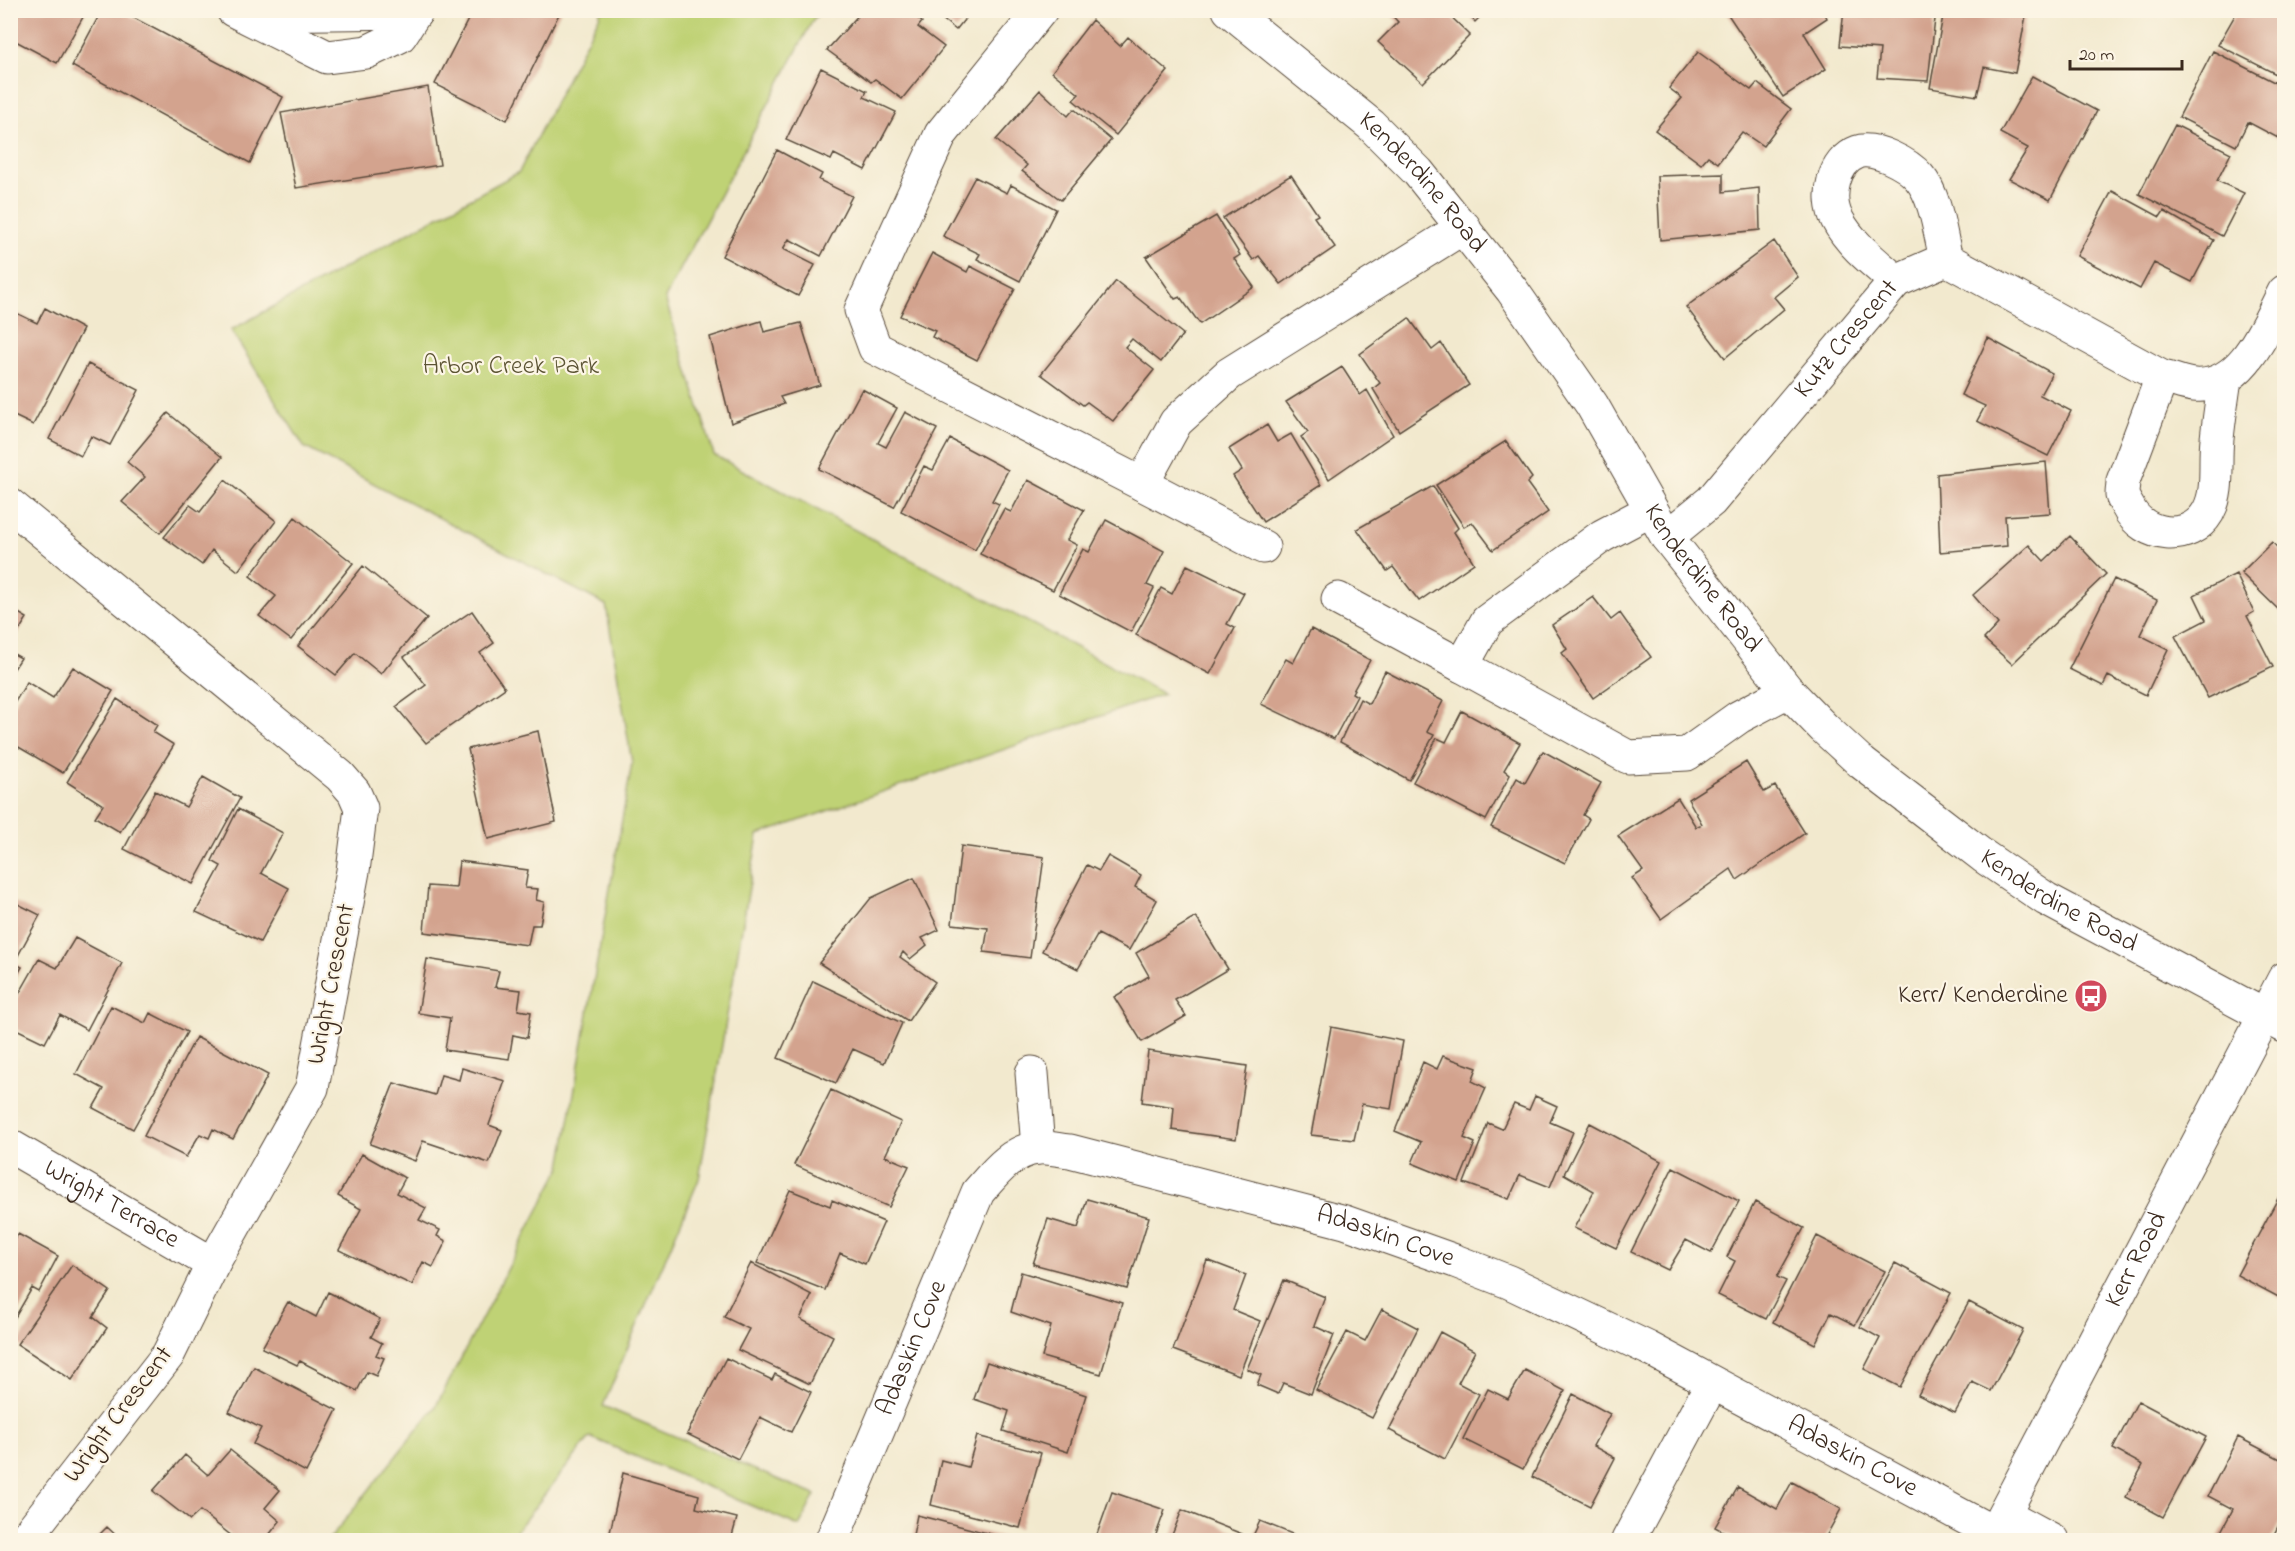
<svg xmlns="http://www.w3.org/2000/svg" width="2295" height="1551" font-family="'Indie Flower',sans-serif">
<style>
.green{fill:#bfd275;stroke:#7d7e4a;stroke-width:1.5}
.building{fill:#d3a38e}
.lines{fill:none;stroke-linecap:round;stroke-linejoin:round}
.minor-casing{stroke:#564738;stroke-width:35}
.tertiary-casing{stroke:#564738;stroke-width:35}
.minor{stroke:#fff;stroke-width:33}
.tertiary{stroke:#fff;stroke-width:33}
.labels{text-anchor:middle;dominant-baseline:central;stroke-width:4.5;stroke-linejoin:round;paint-order:stroke}
.street-label{font-size:26px;fill:#3b2a1e;stroke:#fcf5e5}
.park-label{font-size:26px;fill:#5c5434;stroke:#fcf5e5}
.poi-label{font-size:26px;fill:#3b2a1e;stroke:#fcf5e5;text-anchor:end}
</style>
<rect width="100%" height="100%" fill="#fcf5e5"/>
<filter id="ink" filterUnits="userSpaceOnUse"><feTurbulence type="fractalNoise" baseFrequency=".0167" numOctaves="2"/><feDisplacementMap in="SourceGraphic" scale="12" xChannelSelector="R" yChannelSelector="G"/><feConvolveMatrix kernelMatrix="1 2 1 2 8 2 1 2 1" color-interpolation-filters="sRGB"/></filter>
<filter id="wash" filterUnits="userSpaceOnUse"><feTurbulence type="fractalNoise" baseFrequency=".008" numOctaves="4" result="noise"/><feDisplacementMap in="SourceGraphic" scale="24" xChannelSelector="R" yChannelSelector="G"/><feGaussianBlur stdDeviation="1.35" result="paint"/><feColorMatrix in="noise" values="0 0 0 0 0 0 0 0 0 0 0 0 0 0 0 0 0 1.4 0 .05"/><feComposite in="paint" operator="in"/></filter>
<g filter="url(#wash)">
<rect width="100%" height="100%" fill="#f2e9ce"/>
<path class="green" d="M 600,11 L 821,11 L 813,20 L 665,298 L 714,455 L 1164,694 L 758,835 L 699,1179 L 603,1406 L 815,1495 L 799,1526 L 590,1437 L 509,1540 L 329,1540 L 436,1406 L 561,1167 L 632,763 L 606,605 L 304,447 L 231,330 L 519,172 L 600,15 Z"/>
<g id="blocks">
<path class="building" d="M 10,10 L 87,10 L 57,63 L 10,38 Z
M 102,10 L 119,10 L 283,97 L 250,163 L 72,66 Z
M 473,10 L 561,10 L 507,120 L 435,84 Z
M 863,10 L 908,10 L 922,22 L 918,27 L 944,47 L 902,99 L 875,79 L 871,82 L 827,50 Z
M 918,10 L 931,10 L 925,16 Z
M 931,10 L 972,10 L 956,30 Z
M 1387,10 L 1444,10 L 1470,35 L 1423,83 L 1378,42 L 1398,22 Z
M 1465,10 L 1487,10 L 1475,22 Z
M 1725,10 L 1823,10 L 1827,18 L 1804,33 L 1826,69 L 1783,97 Z
M 1844,10 L 1936,10 L 1928,81 L 1877,78 L 1880,49 L 1840,46 Z
M 1944,10 L 2027,10 L 2015,73 L 1984,67 L 1977,96 L 1930,88 Z
M 2238,10 L 2284,10 L 2284,78 L 2218,45 Z
M 1092,20 L 1120,46 L 1128,37 L 1168,71 L 1116,135 L 1073,100 L 1079,94 L 1052,72 Z
M 2213,51 L 2284,87 L 2284,125 L 2278,138 L 2248,122 L 2236,146 L 2179,117 Z
M 1698,52 L 1751,90 L 1757,83 L 1791,109 L 1763,146 L 1742,132 L 1718,163 L 1708,156 L 1701,164 L 1655,130 L 1682,98 L 1669,88 Z
M 821,68 L 867,91 L 864,97 L 896,112 L 865,170 L 834,154 L 831,160 L 786,140 Z
M 2032,76 L 2097,111 L 2050,200 L 2009,179 L 2028,148 L 2000,133 Z
M 428,87 L 440,165 L 296,188 L 281,113 Z
M 1040,90 L 1068,116 L 1074,109 L 1111,140 L 1061,200 L 1022,171 L 1027,165 L 996,140 Z
M 2175,125 L 2231,153 L 2217,181 L 2244,193 L 2222,236 L 2139,194 Z
M 777,150 L 822,174 L 819,180 L 852,196 L 821,256 L 789,239 L 783,249 L 815,265 L 798,296 L 722,256 Z
M 1723,174 L 1723,192 L 1759,188 L 1760,230 L 1660,240 L 1657,176 Z
M 1291,175 L 1318,215 L 1314,217 L 1335,247 L 1281,284 L 1259,256 L 1253,260 L 1223,218 Z
M 975,177 L 1007,193 L 1011,185 L 1056,209 L 1020,281 L 977,259 L 980,254 L 943,236 Z
M 2112,191 L 2160,217 L 2164,211 L 2214,240 L 2192,282 L 2154,263 L 2140,289 L 2077,256 Z
M 1216,216 L 1240,255 L 1234,259 L 1254,287 L 1200,324 L 1180,297 L 1175,299 L 1146,257 Z
M 1774,241 L 1798,277 L 1774,297 L 1784,309 L 1725,358 L 1686,307 Z
M 932,253 L 967,272 L 970,266 L 1015,289 L 977,360 L 932,337 L 935,331 L 900,316 Z
M 1116,281 L 1183,334 L 1161,362 L 1132,339 L 1125,347 L 1154,370 L 1113,421 L 1087,402 L 1083,405 L 1041,374 Z
M 45,308 L 83,329 L 33,425 L 10,414 L 10,310 L 37,323 Z
M 1409,318 L 1432,350 L 1441,343 L 1469,385 L 1399,431 L 1373,389 L 1380,383 L 1360,354 Z
M 761,321 L 764,332 L 801,323 L 820,385 L 780,397 L 784,404 L 731,423 L 710,337 Z
M 1988,338 L 2052,373 L 2040,395 L 2071,411 L 2048,456 L 1977,421 L 1985,406 L 1961,395 Z
M 88,364 L 139,390 L 110,445 L 91,436 L 81,456 L 49,439 Z
M 1342,367 L 1360,395 L 1367,390 L 1393,435 L 1329,479 L 1301,437 L 1308,432 L 1286,402 Z
M 862,389 L 897,408 L 878,443 L 886,447 L 905,412 L 937,429 L 894,507 L 819,469 Z
M 168,413 L 222,457 L 160,533 L 122,502 L 145,477 L 127,462 Z
M 1267,425 L 1277,442 L 1291,434 L 1321,485 L 1263,522 L 1233,476 L 1242,470 L 1229,449 Z
M 950,439 L 1008,470 L 992,501 L 999,504 L 975,550 L 901,511 L 924,466 L 933,470 Z
M 1506,441 L 1532,478 L 1527,483 L 1548,512 L 1493,550 L 1472,522 L 1464,527 L 1436,485 Z
M 2046,462 L 2050,513 L 2005,516 L 2007,546 L 1940,552 L 1937,474 Z
M 225,480 L 276,521 L 238,571 L 212,550 L 202,565 L 164,537 L 190,505 L 200,512 Z
M 1028,480 L 1084,510 L 1067,540 L 1077,545 L 1053,590 L 980,554 L 1004,509 L 1011,512 Z
M 1433,486 L 1458,528 L 1454,532 L 1474,563 L 1419,601 L 1393,567 L 1387,571 L 1357,529 Z
M 295,517 L 353,563 L 291,640 L 259,616 L 276,596 L 250,576 Z
M 1106,520 L 1164,551 L 1147,585 L 1154,588 L 1131,632 L 1059,594 L 1083,549 L 1089,552 Z
M 2070,536 L 2106,574 L 2012,664 L 1984,639 L 1998,624 L 1973,595 L 2029,545 L 2044,561 Z
M 2272,542 L 2284,554 L 2284,615 L 2241,573 Z
M 1187,565 L 1244,593 L 1227,624 L 1235,628 L 1210,674 L 1136,635 L 1161,588 L 1172,594 Z
M 363,566 L 427,618 L 381,674 L 355,653 L 336,675 L 298,646 Z
M 2236,574 L 2254,612 L 2247,616 L 2273,667 L 2208,698 L 2175,636 L 2206,620 L 2194,595 Z
M 2114,579 L 2157,600 L 2140,635 L 2168,649 L 2146,695 L 2108,676 L 2103,686 L 2069,669 Z
M 1593,597 L 1611,620 L 1620,613 L 1651,657 L 1593,698 L 1562,653 L 1567,649 L 1552,625 Z
M 10,608 L 27,618 L 10,645 Z
M 472,611 L 494,643 L 480,653 L 505,688 L 426,743 L 396,707 L 426,685 L 404,657 Z
M 1311,629 L 1370,660 L 1352,693 L 1357,696 L 1334,739 L 1261,704 L 1286,659 L 1293,663 Z
M 10,652 L 21,658 L 10,675 Z
M 73,667 L 113,691 L 63,773 L 10,742 L 10,710 L 27,682 L 53,698 Z
M 1385,671 L 1443,701 L 1427,732 L 1434,735 L 1409,780 L 1340,742 L 1360,699 L 1369,704 Z
M 117,699 L 157,725 L 153,732 L 174,745 L 120,832 L 95,817 L 103,805 L 67,782 Z
M 1462,711 L 1520,743 L 1504,770 L 1510,775 L 1486,820 L 1413,782 L 1437,738 L 1446,742 Z
M 538,731 L 556,822 L 488,839 L 468,749 Z
M 1543,751 L 1601,783 L 1583,815 L 1589,819 L 1565,863 L 1491,827 L 1517,778 L 1525,783 Z
M 1746,762 L 1764,792 L 1775,786 L 1805,833 L 1737,880 L 1731,869 L 1661,919 L 1632,878 L 1643,871 L 1618,836 L 1678,798 L 1696,827 L 1702,824 L 1688,799 Z
M 203,777 L 240,798 L 193,884 L 124,849 L 155,791 L 186,807 Z
M 238,809 L 283,833 L 261,873 L 289,888 L 260,942 L 196,912 L 221,866 L 212,861 Z
M 961,846 L 1044,857 L 1030,958 L 984,952 L 988,928 L 952,924 Z
M 1108,856 L 1141,875 L 1135,887 L 1157,900 L 1129,950 L 1098,934 L 1078,969 L 1042,951 L 1087,865 L 1099,871 Z
M 459,861 L 528,870 L 525,888 L 538,889 L 536,900 L 544,902 L 540,925 L 532,925 L 528,945 L 424,932 L 428,886 L 456,888 Z
M 914,878 L 939,930 L 922,938 L 927,945 L 910,959 L 903,952 L 900,957 L 935,982 L 908,1021 L 819,963 L 871,898 Z
M 10,900 L 40,915 L 14,963 L 22,967 L 10,987 Z
M 1196,917 L 1228,969 L 1175,1000 L 1186,1016 L 1142,1042 L 1114,997 L 1149,976 L 1136,953 Z
M 75,938 L 122,963 L 87,1030 L 60,1015 L 45,1043 L 10,1026 L 10,1010 L 39,959 L 57,968 Z
M 427,959 L 499,971 L 495,987 L 521,990 L 518,1010 L 531,1012 L 527,1038 L 513,1035 L 509,1059 L 445,1050 L 450,1018 L 418,1013 Z
M 813,981 L 902,1023 L 884,1063 L 853,1049 L 836,1083 L 778,1058 Z
M 111,1006 L 145,1023 L 150,1013 L 187,1032 L 133,1129 L 93,1108 L 104,1089 L 76,1074 Z
M 1331,1027 L 1403,1041 L 1391,1109 L 1362,1104 L 1354,1140 L 1311,1135 Z
M 196,1037 L 268,1075 L 233,1139 L 213,1129 L 209,1138 L 200,1134 L 186,1157 L 144,1136 Z
M 1148,1051 L 1247,1066 L 1236,1139 L 1172,1130 L 1174,1107 L 1142,1102 Z
M 1443,1056 L 1477,1068 L 1472,1081 L 1486,1088 L 1464,1138 L 1475,1143 L 1459,1182 L 1412,1163 L 1421,1142 L 1395,1131 L 1423,1062 L 1437,1069 Z
M 462,1068 L 505,1081 L 489,1125 L 502,1130 L 489,1163 L 423,1141 L 415,1161 L 370,1144 L 394,1083 L 435,1095 L 441,1075 L 459,1080 Z
M 831,1090 L 901,1122 L 885,1156 L 909,1166 L 889,1207 L 794,1165 Z
M 1535,1096 L 1557,1106 L 1550,1122 L 1573,1132 L 1550,1187 L 1520,1175 L 1509,1199 L 1464,1183 L 1488,1123 L 1502,1129 L 1514,1104 L 1529,1110 Z
M 1590,1123 L 1661,1161 L 1616,1248 L 1574,1228 L 1594,1191 L 1564,1174 Z
M 362,1154 L 405,1178 L 397,1193 L 426,1208 L 419,1220 L 440,1230 L 437,1236 L 446,1241 L 433,1267 L 423,1262 L 412,1285 L 339,1250 L 361,1209 L 338,1196 Z
M 1673,1167 L 1739,1201 L 1711,1253 L 1686,1240 L 1668,1270 L 1631,1252 Z
M 2283,1189 L 2284,1190 L 2284,1300 L 2237,1275 Z
M 790,1190 L 830,1206 L 832,1200 L 884,1222 L 865,1264 L 840,1253 L 825,1290 L 757,1263 Z
M 1087,1199 L 1149,1217 L 1127,1289 L 1033,1264 L 1048,1219 L 1078,1228 Z
M 1755,1202 L 1804,1228 L 1777,1277 L 1786,1281 L 1766,1319 L 1718,1295 L 1735,1261 L 1727,1257 Z
M 18,1234 L 58,1256 L 39,1292 L 32,1288 L 10,1326 L 10,1247 Z
M 1817,1236 L 1885,1271 L 1855,1325 L 1831,1313 L 1815,1344 L 1773,1322 Z
M 1207,1260 L 1246,1275 L 1233,1310 L 1260,1321 L 1239,1375 L 1173,1350 Z
M 751,1263 L 812,1295 L 800,1319 L 833,1336 L 810,1384 L 738,1350 L 749,1329 L 724,1317 Z
M 1895,1263 L 1951,1293 L 1900,1387 L 1864,1369 L 1880,1338 L 1860,1327 Z
M 72,1265 L 110,1291 L 93,1317 L 107,1328 L 72,1380 L 17,1344 Z
M 1021,1272 L 1122,1303 L 1101,1374 L 1042,1357 L 1051,1326 L 1011,1312 Z
M 1284,1280 L 1325,1297 L 1314,1326 L 1334,1335 L 1311,1394 L 1283,1383 L 1278,1394 L 1257,1385 L 1261,1375 L 1247,1369 Z
M 328,1292 L 380,1319 L 371,1337 L 382,1343 L 376,1355 L 384,1358 L 376,1376 L 367,1372 L 357,1391 L 300,1361 L 297,1365 L 262,1348 L 288,1302 L 316,1317 Z
M 1969,1302 L 2023,1330 L 1991,1391 L 1972,1382 L 1955,1413 L 1918,1395 Z
M 1382,1309 L 1418,1328 L 1372,1418 L 1316,1390 L 1347,1332 L 1365,1341 Z
M 1440,1332 L 1475,1351 L 1458,1383 L 1479,1394 L 1445,1459 L 1389,1430 Z
M 726,1358 L 772,1380 L 775,1374 L 811,1392 L 791,1432 L 760,1417 L 738,1459 L 687,1434 Z
M 987,1362 L 1086,1395 L 1068,1452 L 1003,1431 L 1009,1411 L 974,1399 Z
M 254,1367 L 337,1410 L 306,1472 L 253,1444 L 261,1428 L 229,1412 Z
M 1525,1370 L 1565,1391 L 1523,1469 L 1463,1439 L 1488,1389 L 1508,1399 Z
M 1573,1394 L 1610,1414 L 1593,1446 L 1615,1458 L 1590,1506 L 1532,1477 Z
M 2138,1401 L 2206,1437 L 2163,1517 L 2126,1497 L 2143,1465 L 2113,1449 Z
M 977,1436 L 1041,1453 L 1020,1528 L 931,1505 L 941,1460 L 968,1467 Z
M 2238,1437 L 2284,1461 L 2284,1515 L 2271,1540 L 2217,1539 L 2233,1509 L 2208,1496 Z
M 230,1450 L 280,1490 L 265,1508 L 280,1521 L 265,1540 L 237,1540 L 200,1511 L 190,1520 L 153,1491 L 185,1455 L 208,1475 Z
M 623,1473 L 699,1495 L 696,1508 L 737,1518 L 731,1540 L 624,1540 L 609,1537 Z
M 1792,1482 L 1841,1509 L 1824,1540 L 1739,1540 L 1715,1527 L 1738,1487 L 1777,1509 Z
M 1112,1492 L 1165,1510 L 1154,1540 L 1095,1540 Z
M 1182,1510 L 1242,1534 L 1239,1540 L 1170,1540 Z
M 917,1515 L 1014,1540 L 912,1540 Z
M 1260,1521 L 1307,1540 L 1251,1540 Z
M 107,1527 L 121,1540 L 94,1540 Z"/>
</g>
</g>
<g filter="url(#ink)">
<use href="#blocks" fill-opacity="0" stroke="#564738" stroke-width="1.5"/>
<g class="lines">
<defs>
<g id="minor">
<path d="M 233,10 L 327,57 L 367,52 L 400,36 L 417,10"/>
<path d="M 1041,10 L 941,134 L 861,310 L 875,348 L 1142,484 L 1176,422 L 1229,374 L 1464,227"/>
<path d="M 247,14 L 416,12"/>
<path d="M 1896,281 C 1875,263 1850,244 1837,219 C 1826,197 1833,161 1858,152 C 1874,146 1908,164 1919,177 C 1936,196 1940,234 1946,259"/>
<path d="M 2162,377 L 2123,481 C 2123,485 2122,490 2122,495 C 2123,499 2126,503 2128,507 C 2143,538 2190,543 2208,512 C 2220,491 2214,463 2217,439 C 2219,419 2222,399 2225,379"/>
<path d="M 1142,484 L 1263,547"/>
<path d="M 10,505 L 340,776 L 354,792 L 361,808 L 353,871 L 312,1088 L 213,1264 L 168,1355 L 24,1540"/>
<path d="M 1651,510 L 1602,536 L 1487,621 L 1462,666 L 1628,757 L 1687,754 L 1739,717 L 1788,691"/>
<path id="s1" d="M 1667,537 L 1711,501 L 1896,281 L 1946,259 L 2162,377 C 2173,379 2183,384 2194,385 C 2242,390 2266,327 2284,292"/>
<path d="M 1338,599 L 1462,666"/>
<path d="M 1032,1073 L 1038,1148"/>
<path id="s2" d="M 10,1146 L 213,1264"/>
<path d="M 2004,1514 L 2052,1540"/>
<path id="s3" d="M 832,1540 L 978,1192 C 994,1174 1011,1151 1037,1148 C 1047,1147 1060,1150 1070,1151 L 1345,1222 L 1455,1261 L 1509,1282 L 1648,1348 L 1994,1533"/>
<path d="M 1628,1540 L 1712,1383"/>
</g>
<g id="tertiary">
<path id="s4" d="M 1229,10 L 1371,125 L 1418,172 L 1512,290 L 1592,405 L 1667,537 L 1788,691 L 1824,728 L 1862,763 L 1922,809 L 1983,856 L 2046,899 L 2284,1026"/>
<path id="s5" d="M 1990,1540 L 2284,979"/>
</g>
</defs>
<use href="#minor" class="minor-casing"/>
<use href="#tertiary" class="tertiary-casing"/>
<use href="#minor" class="minor"/>
<use href="#tertiary" class="tertiary"/>
</g>
</g>
<defs>
<symbol id="bus-disc" viewBox="-11 -11 22 22"><circle r="9.5" fill="#d1495b" stroke="#fcf5e5"/><path d="M-5-6H5V4H4V6H2V4H-2V6H-4V4H-5ZM-3.5-4V0h7V-4ZM-3.5 1.2v1.5H-2V1.2ZM2 1.2v1.5H3.5V1.2Z" fill="#fff"/></symbol>
</defs>
<g fill-rule="evenodd">
<use href="#bus-disc" x="2072" y="977" width="38" height="38"/>
</g>
<g class="labels">
<g class="street-label">
<text stroke="none"><textPath href="#s4" startOffset="260">Kenderdine Road</textPath></text>
<text stroke="none"><textPath href="#s1" startOffset="268">Kutz Crescent</textPath></text>
<text stroke="none"><textPath href="#s4" startOffset="746">Kenderdine Road</textPath></text>
<text stroke="none"><textPath href="#s4" startOffset="1232">Kenderdine Road</textPath></text>
<text transform="translate(332 984) rotate(-79)">Wright Crescent</text>
<text stroke="none"><textPath href="#s2" startOffset="117">Wright Terrace</textPath></text>
<text stroke="none"><textPath href="#s3" startOffset="813">Adaskin Cove</textPath></text>
<text stroke="none"><textPath href="#s5" startOffset="316">Kerr Road</textPath></text>
<text stroke="none"><textPath href="#s3" startOffset="208">Adaskin Cove</textPath></text>
<text transform="translate(119 1415) rotate(-53)">Wright Crescent</text>
<text stroke="none"><textPath href="#s3" startOffset="1330">Adaskin Cove</textPath></text>
</g>
<g class="park-label">
<text x="511" y="367">Arbor Creek Park</text>
</g>
<g class="poi-label">
<text x="2068" y="996">Kerr/ Kenderdine</text>
</g>
</g>
<rect width="2295" height="1551" fill="none" stroke="#fcf5e5" stroke-width="36"/>
<path d="M2070 60v9h112v-9" fill="none" stroke="#3b2a1e" stroke-width="3"/>
<text x="2079" y="60" font-size="18" fill="#3b2a1e" stroke="#fcf5e5" stroke-width="4.5" paint-order="stroke">20 m</text>
</svg>
